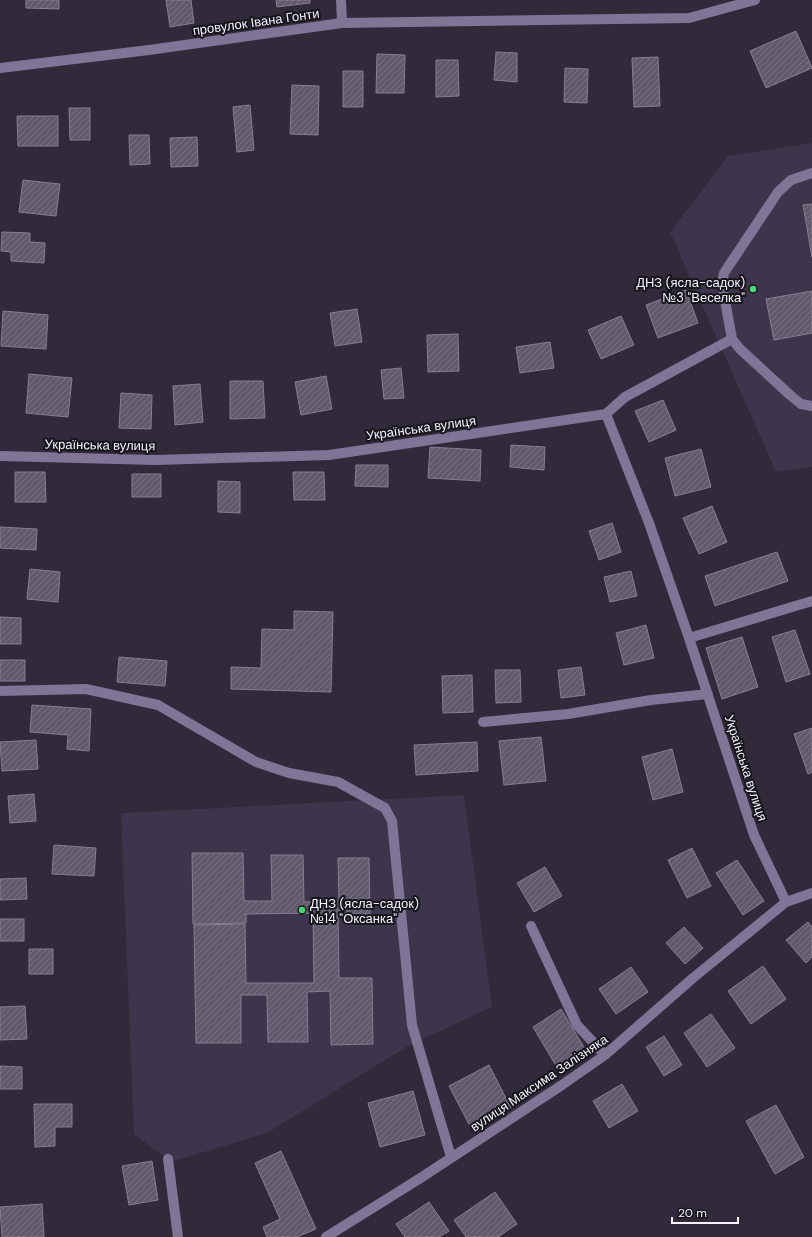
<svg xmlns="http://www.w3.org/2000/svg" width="812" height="1237" font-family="'DM Sans',sans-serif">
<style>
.built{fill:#3d354b}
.building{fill:url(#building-hatch);stroke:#867f93}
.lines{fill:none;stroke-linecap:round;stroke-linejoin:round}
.minor{stroke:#807497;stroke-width:10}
.poi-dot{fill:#49d778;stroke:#17151c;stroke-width:1.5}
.labels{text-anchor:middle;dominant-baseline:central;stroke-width:4;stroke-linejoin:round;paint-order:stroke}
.street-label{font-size:13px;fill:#f6f2fe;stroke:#17151c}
.poi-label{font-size:13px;fill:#f6f2fe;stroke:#17151c;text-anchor:end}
</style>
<defs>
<pattern id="building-hatch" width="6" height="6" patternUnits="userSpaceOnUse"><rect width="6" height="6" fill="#615a6d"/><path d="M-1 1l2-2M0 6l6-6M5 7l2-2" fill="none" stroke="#787283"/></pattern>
</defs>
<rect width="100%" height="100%" fill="#302a3b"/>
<path class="built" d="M 812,143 L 812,467 L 776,472 L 670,232 L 728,156 Z
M 464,795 L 492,1007 L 408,1046 L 267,1133 L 171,1162 L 134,1134 L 121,813 Z"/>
<path class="building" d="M 26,0 L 59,0 L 59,9 L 26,8 Z
M 166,0 L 191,0 L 194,23 L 170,27 Z
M 276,0 L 310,0 L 310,3 L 277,7 Z
M 796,31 L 812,68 L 766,88 L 750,51 Z
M 496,52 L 517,53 L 517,82 L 494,80 Z
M 377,54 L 405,55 L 404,93 L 376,93 Z
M 658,57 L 660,106 L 634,107 L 632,58 Z
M 436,60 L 458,60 L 459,96 L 436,97 Z
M 565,68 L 588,69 L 587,103 L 564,102 Z
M 343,71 L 363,71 L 363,107 L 343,107 Z
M 292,85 L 319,86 L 318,135 L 290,134 Z
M 250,105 L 254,150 L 237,152 L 233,107 Z
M 69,108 L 90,108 L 90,140 L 70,140 Z
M 17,116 L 58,116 L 58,146 L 18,146 Z
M 129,135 L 149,135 L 150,164 L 130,165 Z
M 197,137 L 198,166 L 171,167 L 170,138 Z
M 23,180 L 60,184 L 56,216 L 19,212 Z
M 812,204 L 812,257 L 803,205 Z
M 2,232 L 30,233 L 30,242 L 45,243 L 44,263 L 11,261 L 11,252 L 1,251 Z
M 686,290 L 698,323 L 658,338 L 646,305 Z
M 812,291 L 812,333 L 774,340 L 766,299 Z
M 357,309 L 362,342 L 335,346 L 330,313 Z
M 3,311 L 48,315 L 46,349 L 1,346 Z
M 621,316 L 634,345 L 601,359 L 588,330 Z
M 458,334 L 459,371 L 428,372 L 427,335 Z
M 550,342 L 554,368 L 520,373 L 516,347 Z
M 401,368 L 404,398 L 384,399 L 381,370 Z
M 29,374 L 72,378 L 68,417 L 26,413 Z
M 326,376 L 332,409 L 301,415 L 295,382 Z
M 230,381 L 263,381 L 265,418 L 230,419 Z
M 200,384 L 203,422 L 175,425 L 173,386 Z
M 121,393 L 152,395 L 151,429 L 119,428 Z
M 663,400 L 676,430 L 649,442 L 635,411 Z
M 511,445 L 545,447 L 544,470 L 510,467 Z
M 430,447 L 481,450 L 480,481 L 428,478 Z
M 701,449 L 711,487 L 675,496 L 665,458 Z
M 356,465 L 388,465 L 388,487 L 355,486 Z
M 15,472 L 45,472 L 46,502 L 15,502 Z
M 293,472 L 324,472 L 325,500 L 294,500 Z
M 132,474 L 161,474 L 161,497 L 132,497 Z
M 218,481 L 240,482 L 240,513 L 218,512 Z
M 712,506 L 727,542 L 699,554 L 683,518 Z
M 612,523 L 621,552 L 599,560 L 589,531 Z
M 0,527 L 37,529 L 36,550 L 0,548 Z
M 777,552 L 788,581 L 715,606 L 705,576 Z
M 30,569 L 60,572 L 58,602 L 27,599 Z
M 631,571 L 637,596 L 610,602 L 604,577 Z
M 294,611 L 333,612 L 331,692 L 231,689 L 231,667 L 261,668 L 262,629 L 294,630 Z
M 0,617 L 21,618 L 21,644 L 0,644 Z
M 646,625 L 654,658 L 624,665 L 616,633 Z
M 795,630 L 810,674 L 786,682 L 772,637 Z
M 742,637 L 758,687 L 722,699 L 706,648 Z
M 119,657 L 167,661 L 165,686 L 117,682 Z
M 0,660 L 25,660 L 25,681 L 0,681 Z
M 581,667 L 585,695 L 561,698 L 558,670 Z
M 495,670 L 520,670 L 521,702 L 496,703 Z
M 472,675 L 473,712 L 443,713 L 442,676 Z
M 32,705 L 91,709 L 89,751 L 67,749 L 68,735 L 30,732 Z
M 812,728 L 812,772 L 808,774 L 794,734 Z
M 541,737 L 546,781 L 504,785 L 499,741 Z
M 36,740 L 38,769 L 2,771 L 0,742 Z
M 477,742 L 478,771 L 416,775 L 414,745 Z
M 672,749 L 683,792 L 653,800 L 642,757 Z
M 34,794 L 36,821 L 10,823 L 8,796 Z
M 54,845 L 96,848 L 94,876 L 52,874 Z
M 692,848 L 711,886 L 687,898 L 668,860 Z
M 192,853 L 243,853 L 244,901 L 272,901 L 271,855 L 303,855 L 304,902 L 339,901 L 338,858 L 369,858 L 370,914 L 338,914 L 339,978 L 372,978 L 373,1044 L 331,1045 L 330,991 L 307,992 L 308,1042 L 268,1042 L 267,995 L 241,995 L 241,1043 L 196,1043 L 194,925 L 245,924 L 246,983 L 314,983 L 313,913 L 246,914 L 246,923 L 193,924 Z
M 737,860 L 764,901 L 743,915 L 716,873 Z
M 545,867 L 562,896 L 534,912 L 517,883 Z
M 26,878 L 27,899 L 0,900 L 0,879 Z
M 0,919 L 24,919 L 24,941 L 0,941 Z
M 808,922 L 812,927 L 812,957 L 806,963 L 786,940 Z
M 684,927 L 703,948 L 685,964 L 666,943 Z
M 29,949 L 53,949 L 53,974 L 29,974 Z
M 763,966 L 786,999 L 751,1024 L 728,991 Z
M 631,967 L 648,992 L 616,1014 L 599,989 Z
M 25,1006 L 27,1039 L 0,1040 L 0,1007 Z
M 561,1009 L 587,1052 L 558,1069 L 533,1027 Z
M 711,1014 L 735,1048 L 707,1067 L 684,1033 Z
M 664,1036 L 682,1065 L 664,1076 L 646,1047 Z
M 489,1065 L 511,1108 L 471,1128 L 449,1086 Z
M 0,1066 L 22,1067 L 22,1089 L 0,1089 Z
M 622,1084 L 638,1111 L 609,1128 L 593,1101 Z
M 413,1091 L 425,1135 L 380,1147 L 368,1103 Z
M 34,1104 L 72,1104 L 72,1127 L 55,1127 L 55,1146 L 35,1147 Z
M 776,1105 L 804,1157 L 775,1174 L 746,1121 Z
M 281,1151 L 316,1229 L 297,1237 L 267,1237 L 263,1227 L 280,1219 L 255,1163 Z
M 152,1161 L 158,1200 L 129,1205 L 122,1166 Z
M 495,1192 L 517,1224 L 498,1237 L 466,1237 L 454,1220 Z
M 429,1202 L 449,1231 L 439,1237 L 405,1237 L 396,1224 Z
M 42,1204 L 44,1237 L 2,1237 L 0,1207 Z"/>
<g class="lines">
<path class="minor" d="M 341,0 L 342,23
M 0,68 L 149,50 L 342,23 L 689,18 L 755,0
M 732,339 L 722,284 L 724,273 L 778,192 L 791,180 L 812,173
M 606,414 L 625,397 L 732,339 L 740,349 L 790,395 L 801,404 L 812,406
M 0,456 L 156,460 L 329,455 L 606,414 L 649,523 L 689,638 L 754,835 L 786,902
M 689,638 L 812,601
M 0,691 L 86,689 L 158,705 L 256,762 L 289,773 L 338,782 L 385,808 L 392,821 L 412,1025 L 451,1157
M 483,722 L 568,714 L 651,700 L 708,694
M 531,926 L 577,1025 L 605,1055
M 168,1159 L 178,1237
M 326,1237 L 419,1179 L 562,1085 L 605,1055 L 693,978 L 786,902 L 812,893"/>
</g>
<g class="poi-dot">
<circle cx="753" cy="289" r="4"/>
<circle cx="302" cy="910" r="4"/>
</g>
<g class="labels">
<g class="street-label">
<text transform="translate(256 22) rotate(-8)">провулок Івана Гонти</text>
<text transform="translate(421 428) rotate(-8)">Українська вулиця</text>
<text transform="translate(100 445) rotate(1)">Українська вулиця</text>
<text transform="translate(746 768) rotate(72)">Українська вулиця</text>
<text transform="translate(539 1083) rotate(-34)">вулиця Максима Залізняка</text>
</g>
<g class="poi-label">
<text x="745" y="282">ДНЗ (ясла-садок)<tspan x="745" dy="15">№3 "Веселка"</tspan></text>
<text x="310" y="903" text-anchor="start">ДНЗ (ясла-садок)<tspan x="310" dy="15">№14 "Оксанка"</tspan></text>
</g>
</g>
<path d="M672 1217v6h66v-6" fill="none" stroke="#f6f2fe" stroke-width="2"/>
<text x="678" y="1217" font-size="12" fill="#f6f2fe" stroke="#17151c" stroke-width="3" paint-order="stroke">20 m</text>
</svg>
